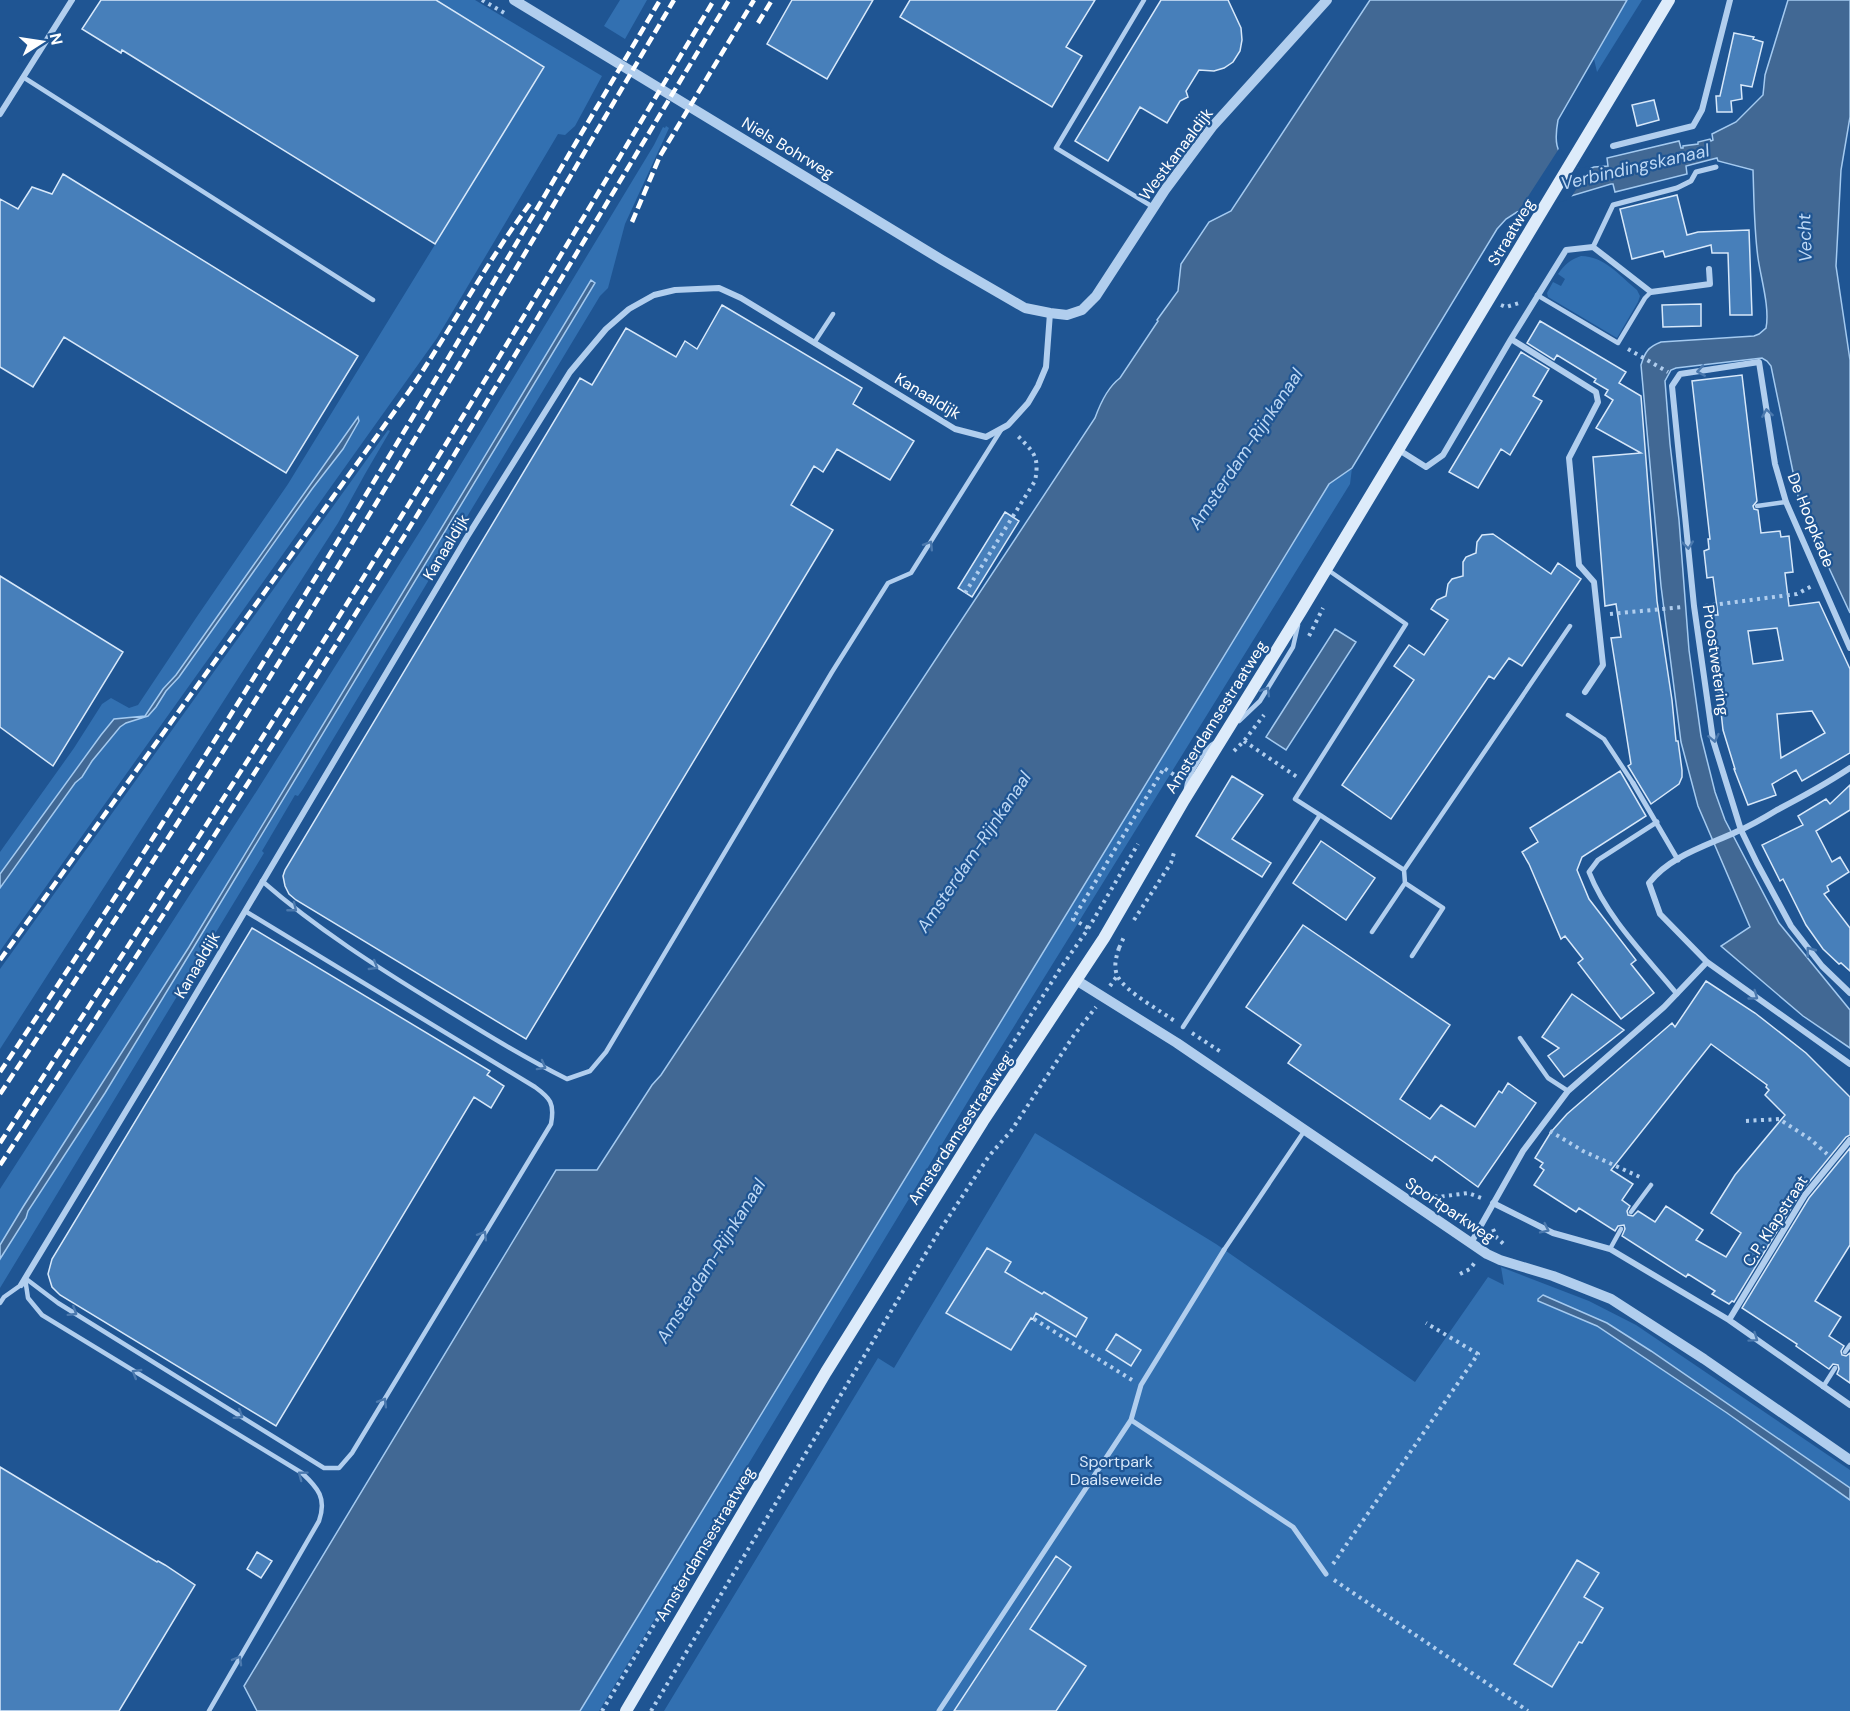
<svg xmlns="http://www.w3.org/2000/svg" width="1850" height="1711" font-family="'DM Sans',sans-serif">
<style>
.green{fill:#3270b1}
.water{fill:#416894;stroke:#a4caf0;stroke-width:1.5}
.pier{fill:#1f5593}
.building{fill:#477fba;stroke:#d7e8fa;stroke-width:1.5;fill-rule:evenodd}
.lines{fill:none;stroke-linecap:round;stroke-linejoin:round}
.path{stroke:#b1ceee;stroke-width:4;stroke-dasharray:3 4.5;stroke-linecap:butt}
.service{stroke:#b1ceee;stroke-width:4.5}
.pedestrian{stroke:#b1ceee;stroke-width:5}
.minor{stroke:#b1ceee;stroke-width:6}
.tertiary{stroke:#b1ceee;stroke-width:10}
.secondary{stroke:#ddebfa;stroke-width:12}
.rail{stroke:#fff;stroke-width:4.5;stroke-dasharray:10 4.5;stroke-linecap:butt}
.oneway{stroke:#4b79ae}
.labels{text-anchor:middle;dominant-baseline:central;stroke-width:4.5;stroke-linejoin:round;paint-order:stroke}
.street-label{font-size:16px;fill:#fff;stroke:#1f5593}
.park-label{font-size:16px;fill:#d7e8fa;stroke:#1f5593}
.water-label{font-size:18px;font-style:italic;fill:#bdd8f5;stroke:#1f5593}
</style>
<rect width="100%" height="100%" fill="#1f5593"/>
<path class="green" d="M 436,0 L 475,0 L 602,76 L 575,126 L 565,135 L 558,134 L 437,338 L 0,951 L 0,888 L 75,783 L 82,777 L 92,761 L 120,727 L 126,723 L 145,718 L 151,713 L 166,691 L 179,677 L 312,489 L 343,449 L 359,421 L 356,420 L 340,445 L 176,675 L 163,689 L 145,716 L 114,720 L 101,735 L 0,874 L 0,852 L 74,748 L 102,704 L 111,698 L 129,708 L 138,705 L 196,618 L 288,484 L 544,67 Z
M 620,0 L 647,0 L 625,39 L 604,26 Z
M 1627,0 L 1642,0 L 1597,72 L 1594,59 Z
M 666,126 L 669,128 L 625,224 L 608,288 L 600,296 L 303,789 L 298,796 L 295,795 L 262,851 L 264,853 L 0,1288 L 0,1259 L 26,1218 L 28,1211 L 105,1093 L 192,950 L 595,283 L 591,281 L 189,947 L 0,1245 L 0,1189 L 258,789 L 429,517 L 654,145 L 663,127 L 665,128 Z
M 1581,256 C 1604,256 1620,276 1637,290 L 1640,296 L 1638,302 L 1617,338 L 1548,297 L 1547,293 L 1553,282 L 1561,286 L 1565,279 L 1558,274 C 1565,264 1570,260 1581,256 Z
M 388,430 L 390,431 L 365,474 L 338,523 L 0,1049 L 0,969 Z
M 1352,468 L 1350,484 L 982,1078 L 599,1711 L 580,1711 L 1329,484 Z
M 1035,1133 L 1216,1244 L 1415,1382 L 1488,1277 L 1504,1285 L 1501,1267 L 1589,1301 L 1636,1325 L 1850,1470 L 1850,1488 L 1651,1351 L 1607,1323 L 1543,1295 L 1538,1299 L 1539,1302 L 1597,1326 L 1727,1413 L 1850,1500 L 1850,1711 L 664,1711 L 878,1358 L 894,1368 Z"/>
<path class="water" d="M 1370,0 L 1627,0 L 1558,120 C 1554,142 1556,150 1568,167 L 1587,170 L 1594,167 L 1608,166 L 1607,158 L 1679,141 L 1681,148 L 1683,148 L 1683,146 L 1698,144 L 1698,142 L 1710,139 L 1711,141 L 1713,140 L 1712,134 L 1736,122 L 1763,95 L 1765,75 L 1788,0 L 1850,0 L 1850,117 L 1841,170 L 1836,266 L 1850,360 L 1850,613 L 1822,553 L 1798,496 L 1771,366 L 1767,361 L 1762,358 L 1676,368 L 1671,370 L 1665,381 L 1670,444 L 1679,520 L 1689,650 L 1701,736 L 1715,792 L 1725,820 L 1779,923 L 1850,1010 L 1850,1048 L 1803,1016 L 1721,946 L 1750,927 L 1698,806 L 1681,742 L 1661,586 L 1641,365 C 1645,352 1648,347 1661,342 L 1754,336 L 1759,334 L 1766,328 C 1770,308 1761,279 1758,258 C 1754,229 1754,199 1753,170 L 1718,161 L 1717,158 L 1686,166 L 1687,174 L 1615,192 L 1613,184 L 1611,184 L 1517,212 L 1506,219 L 1497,229 L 1352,468 L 1329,484 L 580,1711 L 257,1711 L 244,1686 L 556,1170 L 597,1170 L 652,1085 L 661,1075 L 1095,418 C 1100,404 1108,387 1120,378 L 1158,321 L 1157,320 L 1178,291 L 1181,264 L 1209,222 L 1231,211 Z
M 591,280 L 595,283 L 192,950 L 105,1093 L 28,1211 L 26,1218 L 0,1259 L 0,1245 L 23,1207 L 189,947 Z
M 358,417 L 359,421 L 343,449 L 312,489 L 179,677 L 166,691 L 156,707 L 148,716 L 126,723 L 120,727 L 92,761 L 82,777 L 75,783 L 0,888 L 0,874 L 101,735 L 114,719 L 145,716 L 163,689 L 176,675 Z
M 1335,629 L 1356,642 L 1286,750 L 1266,737 Z
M 1543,1295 L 1607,1323 L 1651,1351 L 1850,1488 L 1850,1500 L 1727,1413 L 1597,1326 L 1538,1301 L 1538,1299 Z"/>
<path class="pier" d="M 1560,147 L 1566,160 L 1570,165 L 1580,168 L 1591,166 L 1570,199 L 1516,215 Z"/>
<path class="building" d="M 101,0 L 436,0 L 544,67 L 435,244 L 122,50 L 121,53 L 82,29 Z
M 792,0 L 873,0 L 827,79 L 767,44 Z
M 910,0 L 1095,0 L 1066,47 L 1082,56 L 1052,107 L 900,17 Z
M 1161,0 L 1228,0 L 1241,28 L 1242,40 L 1240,51 L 1233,62 L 1224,68 L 1214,71 L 1199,70 L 1186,91 L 1188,97 L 1180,101 L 1167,123 L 1140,107 L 1108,161 L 1075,141 Z
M 1734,33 L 1754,37 L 1753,39 L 1763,42 L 1752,87 L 1741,85 L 1742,99 L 1731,101 L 1732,112 L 1717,112 L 1716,96 L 1720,96 Z
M 1654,100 L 1659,120 L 1637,126 L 1632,105 Z
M 63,174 L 358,356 L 286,473 L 64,337 L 33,387 L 0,367 L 0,199 L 18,209 L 32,187 L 52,194 Z
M 1677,195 L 1687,235 L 1698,232 L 1749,230 L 1752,315 L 1730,315 L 1728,253 L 1712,253 L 1711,245 L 1665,257 L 1663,251 L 1632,259 L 1620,209 Z
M 1701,304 L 1701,326 L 1663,327 L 1662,305 Z
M 722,305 L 862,388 L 853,404 L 914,441 L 890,480 L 837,449 L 823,472 L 814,466 L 791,505 L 833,530 L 526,1039 L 296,900 L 289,894 L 285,886 L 283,876 L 285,870 L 580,378 L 592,385 L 626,328 L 676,357 L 685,341 L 697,349 Z
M 1540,321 L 1626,372 L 1619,383 L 1641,396 L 1657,601 L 1672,700 L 1676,741 L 1678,741 L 1682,770 L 1682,777 L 1679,784 L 1651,804 L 1628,766 L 1631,764 L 1611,638 L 1621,637 L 1616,604 L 1605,606 L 1593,457 L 1641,453 L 1596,428 L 1613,400 L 1605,395 L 1608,390 L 1594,382 L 1596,379 L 1557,355 L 1554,360 L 1527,343 Z
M 1521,352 L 1549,369 L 1533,396 L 1542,401 L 1510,455 L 1501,449 L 1478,488 L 1449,472 Z
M 1742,375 L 1757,501 L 1753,506 L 1754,509 L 1758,510 L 1761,533 L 1780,531 L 1781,537 L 1789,536 L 1793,572 L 1785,573 L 1789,606 L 1819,602 L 1850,669 L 1850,753 L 1802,781 L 1796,770 L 1772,784 L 1776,795 L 1748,805 L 1734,769 L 1735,769 L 1723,730 L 1719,693 L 1718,693 L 1713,655 L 1716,654 L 1712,615 L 1718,615 L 1713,577 L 1707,578 L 1704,551 L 1709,549 L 1708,539 L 1710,539 L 1692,381 ZM 1777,628 L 1783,660 L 1753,664 L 1748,631 ZM 1812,711 L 1825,733 L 1781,758 L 1777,714 Z
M 1005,512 L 1019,521 L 972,597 L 958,588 Z
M 1493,534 L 1551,574 L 1558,563 L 1581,579 L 1522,666 L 1509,658 L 1494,679 L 1489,676 L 1391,819 L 1342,785 L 1414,680 L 1394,666 L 1409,645 L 1424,655 L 1448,620 L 1431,609 L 1437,600 L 1446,596 L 1448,584 L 1452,579 L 1463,576 L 1463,562 L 1466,557 L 1476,553 L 1477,542 L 1482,535 Z
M 0,576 L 123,652 L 53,766 L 0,727 Z
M 1620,771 L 1646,816 L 1582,857 L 1577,870 L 1589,899 L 1636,960 L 1631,964 L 1654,993 L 1621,1019 L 1578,963 L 1583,959 L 1565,936 L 1561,939 L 1529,864 L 1522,852 L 1538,842 L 1530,828 Z
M 1232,776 L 1263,795 L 1232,839 L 1271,863 L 1262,877 L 1196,836 Z
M 1850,785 L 1850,810 L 1816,831 L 1832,862 L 1840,857 L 1849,872 L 1827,886 L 1829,891 L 1824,894 L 1850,928 L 1850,971 L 1841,963 L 1839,964 L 1823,949 L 1806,925 L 1783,879 L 1780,881 L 1762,845 L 1803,825 L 1798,816 L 1826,799 L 1830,804 Z
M 1321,841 L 1375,878 L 1346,920 L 1293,883 Z
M 1303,925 L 1450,1025 L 1400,1099 L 1430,1119 L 1441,1105 L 1475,1127 L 1499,1091 L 1502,1093 L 1508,1083 L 1536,1103 L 1478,1187 L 1435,1156 L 1432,1161 L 1288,1063 L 1301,1045 L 1246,1007 Z
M 252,928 L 490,1071 L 487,1075 L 504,1086 L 491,1108 L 474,1097 L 276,1426 L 60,1295 L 52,1287 L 48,1274 L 52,1259 Z
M 1706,981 L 1755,1013 L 1806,1053 L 1850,1097 L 1850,1135 L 1846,1137 L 1801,1192 L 1734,1302 L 1732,1301 L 1729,1304 L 1712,1294 L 1715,1291 L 1688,1274 L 1686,1277 L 1622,1236 L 1625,1229 L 1624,1225 L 1618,1226 L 1615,1231 L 1579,1208 L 1576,1212 L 1534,1185 L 1544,1170 L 1540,1167 L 1543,1163 L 1535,1158 L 1551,1132 L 1567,1114 L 1672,1023 L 1675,1027 ZM 1711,1044 L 1767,1085 L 1766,1087 L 1769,1090 L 1765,1095 L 1785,1115 L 1735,1175 L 1711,1213 L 1741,1233 L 1726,1257 L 1696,1240 L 1703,1230 L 1666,1206 L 1655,1222 L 1638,1211 L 1633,1216 L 1628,1215 L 1627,1211 L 1630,1206 L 1622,1200 L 1633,1184 L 1611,1170 Z
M 1572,994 L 1624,1030 L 1564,1077 L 1548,1056 L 1559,1048 L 1542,1037 Z
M 1850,1148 L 1850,1245 L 1815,1301 L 1841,1317 L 1829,1336 L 1844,1346 L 1841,1351 L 1842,1355 L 1846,1356 L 1850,1353 L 1850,1383 L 1837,1374 L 1839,1369 L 1838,1365 L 1833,1364 L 1829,1369 L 1796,1346 L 1797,1344 L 1742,1308 L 1809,1198 Z
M 987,1248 L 1011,1262 L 1005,1272 L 1042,1294 L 1044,1292 L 1087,1318 L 1076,1337 L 1036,1313 L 1033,1319 L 1031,1318 L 1011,1350 L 946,1313 Z
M 1116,1334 L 1141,1350 L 1131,1366 L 1106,1350 Z
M 0,1467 L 157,1562 L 158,1561 L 165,1565 L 195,1585 L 119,1711 L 0,1711 Z
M 257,1552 L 272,1561 L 261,1578 L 247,1569 Z
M 1056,1556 L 1071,1567 L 1030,1629 L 1086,1666 L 1056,1711 L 954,1711 Z
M 1577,1560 L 1599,1573 L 1584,1597 L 1603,1608 L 1582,1643 L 1579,1642 L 1552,1687 L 1514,1664 Z"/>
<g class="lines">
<path class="path" d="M 482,0 L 506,14
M 1501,305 L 1506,307 L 1519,303
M 1628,349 L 1668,372
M 965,593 L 1035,481 C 1040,455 1033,452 1016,434
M 1705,606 L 1797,594 L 1812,586
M 1610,614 L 1683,607
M 1309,636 L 1323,608
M 1204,735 L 1231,690
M 1244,741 L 1297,777
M 1234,751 L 1244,741 L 1264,715
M 1134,920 L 1171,863 L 1175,849
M 1088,928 L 1073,919 L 1164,768 L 1179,778
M 1119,948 L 1124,937
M 1119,948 C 1116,957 1113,968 1118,977 C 1126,992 1161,1011 1176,1022
M 1110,986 L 1117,976
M 1192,1033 L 1221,1052
M 1006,1054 L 1060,969 L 1088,929 L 1138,844
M 1746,1121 L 1779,1119 L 1810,1139 L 1827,1154
M 1550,1131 L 1583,1151 L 1642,1178
M 1427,1194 L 1438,1197 L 1468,1193 L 1484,1199
M 1493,1229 L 1497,1238 L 1506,1246
M 1460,1274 L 1470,1269 L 1476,1261
M 1034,1319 L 1132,1380
M 1333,1564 L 1478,1354 L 1426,1323
M 1334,1580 L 1528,1711
M 602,1711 L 735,1491
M 651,1711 L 938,1233 L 989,1156 L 1011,1131 L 1074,1035 L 1096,1007"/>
<path class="service" d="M 1144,0 L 1056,148 L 1153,207
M 23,77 L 373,300
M 1537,295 L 1618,343 L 1645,298 L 1651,292
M 814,343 L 833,314
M 1757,506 L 1786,502
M 1568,715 L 1604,739 L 1633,783
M 1239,721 L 1260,701 L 1293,647 L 1298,625
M 1186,789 C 1187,776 1205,747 1216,742
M 1320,815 L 1295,799 L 1406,624 L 1328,570
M 262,881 C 317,929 377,967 439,1005 C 481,1031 523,1057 567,1079 L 590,1071 L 606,1052 L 832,672 L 888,583 L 911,573 L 1001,430
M 1405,883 L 1443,908 L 1412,956
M 1372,932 L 1405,883 L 1404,870
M 1183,1027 L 1320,815 L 1404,870 L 1570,626
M 1520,1038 L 1548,1078 L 1568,1091
M 1631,1212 L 1651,1185
M 1610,1249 L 1621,1229
M 1224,1250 L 1305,1130
M 25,1278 L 58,1303 L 324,1468 L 339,1468 L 352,1453 L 551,1124 C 555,1103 550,1098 535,1087 L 245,911
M 25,1278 L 28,1298 L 42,1315 L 302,1473 C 318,1488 327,1498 319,1521 L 209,1711
M 0,1303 L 4,1297 L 21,1285
M 1845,1352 L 1850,1345
M 1823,1387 L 1835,1368"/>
<path class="pedestrian" d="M 1593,247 L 1613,205 L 1677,188 L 1691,181 L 1696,172 L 1716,167
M 1633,783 L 1678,860
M 1657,822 L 1598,860 L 1589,872 C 1607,918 1646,956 1677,994
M 1131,1420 L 1293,1527 L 1326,1574
M 939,1711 L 1131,1420 L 1141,1385 L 1224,1250"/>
<path class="minor" d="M 0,114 L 72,0
M 1613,146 L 1693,126 L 1702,110 L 1730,0
M 1511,339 L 1596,392 L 1598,402 L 1569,458 L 1579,565 L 1594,582 L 1603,665 L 1585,692
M 1399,450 L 1426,467 L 1443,455 L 1511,339 L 1566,250 L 1593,247 L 1651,292 L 1710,284 L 1709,269
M 1850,648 L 1786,502 L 1775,464 L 1759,362 L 1680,374 L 1672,386 L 1694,606 L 1713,740 L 1741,830 L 1757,863 L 1791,926 L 1822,966 L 1850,993
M 1850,768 C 1826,784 1802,797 1777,810 C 1764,818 1750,826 1736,832 C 1706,846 1670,856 1649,883 L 1660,914 L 1707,962 L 1850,1064
M 1493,1203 L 1553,1233 L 1610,1249 L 1729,1320 L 1850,1405
M 1471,1243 L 1523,1151 L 1568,1091 L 1664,1007 L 1707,962
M 21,1285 L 155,1063 L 467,537 L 570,372 L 606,329 L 629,309 L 654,295 L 675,290 L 719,288 L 741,298 L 955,429 L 986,437 L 1008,425 L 1028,403 L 1038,386 L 1046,367 L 1050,313
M 1729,1320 L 1805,1195 L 1850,1140"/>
<path class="tertiary" d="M 514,0 L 942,260 L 1025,308 L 1050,313 L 1067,315 L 1082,310 L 1096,296 L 1165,190 L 1212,127 L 1327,0
M 1076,980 L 1177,1043 L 1487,1254 L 1500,1260 L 1553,1276 L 1611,1299 L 1704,1359 L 1850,1460"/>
<path class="secondary" d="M 626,1711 L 826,1372 L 983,1121 L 1104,938 L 1184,800 L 1301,611 L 1669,0"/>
<path class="rail" d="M 758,23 L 772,0
M 632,222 L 660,156 L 754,0
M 0,960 L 410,390 C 452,328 487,261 532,201
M 0,1072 C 234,723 447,362 660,0
M 0,1094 C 86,965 171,835 253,704 C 398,472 535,236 674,0
M 0,1143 C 132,940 264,738 391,533 C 501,356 607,178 714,0
M 0,1165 C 130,967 259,768 385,567 C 502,379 615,189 729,0"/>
</g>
<defs><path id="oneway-chevron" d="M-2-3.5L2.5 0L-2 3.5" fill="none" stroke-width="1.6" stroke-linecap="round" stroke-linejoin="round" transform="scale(1.5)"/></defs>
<g class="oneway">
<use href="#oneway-chevron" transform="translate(1701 371) rotate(171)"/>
<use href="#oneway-chevron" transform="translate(1767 413) rotate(-99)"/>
<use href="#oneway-chevron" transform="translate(929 545) rotate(-58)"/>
<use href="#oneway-chevron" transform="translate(1688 545) rotate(84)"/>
<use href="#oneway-chevron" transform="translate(1266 691) rotate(-59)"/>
<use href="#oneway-chevron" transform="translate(1714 738) rotate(78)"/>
<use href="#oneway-chevron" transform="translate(293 908) rotate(38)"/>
<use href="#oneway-chevron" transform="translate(1810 951) rotate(-127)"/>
<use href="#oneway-chevron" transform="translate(374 966) rotate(31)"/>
<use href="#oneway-chevron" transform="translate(1754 996) rotate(36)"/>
<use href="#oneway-chevron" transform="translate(542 1066) rotate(29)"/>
<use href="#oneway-chevron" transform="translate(1545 1229) rotate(26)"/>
<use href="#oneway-chevron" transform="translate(483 1235) rotate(-59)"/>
<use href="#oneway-chevron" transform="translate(73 1312) rotate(32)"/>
<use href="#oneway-chevron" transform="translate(1754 1338) rotate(35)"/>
<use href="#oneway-chevron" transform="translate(136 1373) rotate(-149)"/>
<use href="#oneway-chevron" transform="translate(383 1402) rotate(-59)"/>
<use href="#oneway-chevron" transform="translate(239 1415) rotate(32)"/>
<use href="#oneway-chevron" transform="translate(302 1475) rotate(-143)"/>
<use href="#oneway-chevron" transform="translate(238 1660) rotate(-60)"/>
</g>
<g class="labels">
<g class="street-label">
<text transform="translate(788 148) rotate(31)">Niels Bohrweg</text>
<text transform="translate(1176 154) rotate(-53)">Westkanaaldijk</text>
<text transform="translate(1511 232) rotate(-59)">Straatweg</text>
<text transform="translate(928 396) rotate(31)">Kanaaldijk</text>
<text transform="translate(1811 520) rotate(68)">De Hoopkade</text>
<text transform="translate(446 547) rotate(-59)">Kanaaldijk</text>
<text transform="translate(1716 660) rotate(82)">Proostwetering</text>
<text transform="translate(1216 717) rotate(-58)">Amsterdamsestraatweg</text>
<text transform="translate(197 965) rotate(-60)">Kanaaldijk</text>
<text transform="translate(960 1129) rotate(-57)">Amsterdamsestraatweg</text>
<text transform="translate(1450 1210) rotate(34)">Sportparkweg</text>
<text transform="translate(1775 1221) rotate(-57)">C.P. Klapstraat</text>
<text transform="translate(705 1544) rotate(-59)">Amsterdamsestraatweg</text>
</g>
<g class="park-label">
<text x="1116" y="1461">Sportpark<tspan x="1116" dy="18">Daalseweide</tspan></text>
</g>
<g class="water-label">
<text transform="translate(1635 167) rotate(-13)">Verbindingskanaal</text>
<text transform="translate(1805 238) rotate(-92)">Vecht</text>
<text transform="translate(1246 449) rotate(-56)">Amsterdam-Rijnkanaal</text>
<text transform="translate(974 852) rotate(-56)">Amsterdam-Rijnkanaal</text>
<text transform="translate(711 1261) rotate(-58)">Amsterdam-Rijnkanaal</text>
</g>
</g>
<g transform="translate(42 42) rotate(78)" stroke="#1f5593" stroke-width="4.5" paint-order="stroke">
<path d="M0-4.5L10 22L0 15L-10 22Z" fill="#ffffff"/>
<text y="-9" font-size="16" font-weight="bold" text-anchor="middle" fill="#ffffff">N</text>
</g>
</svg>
